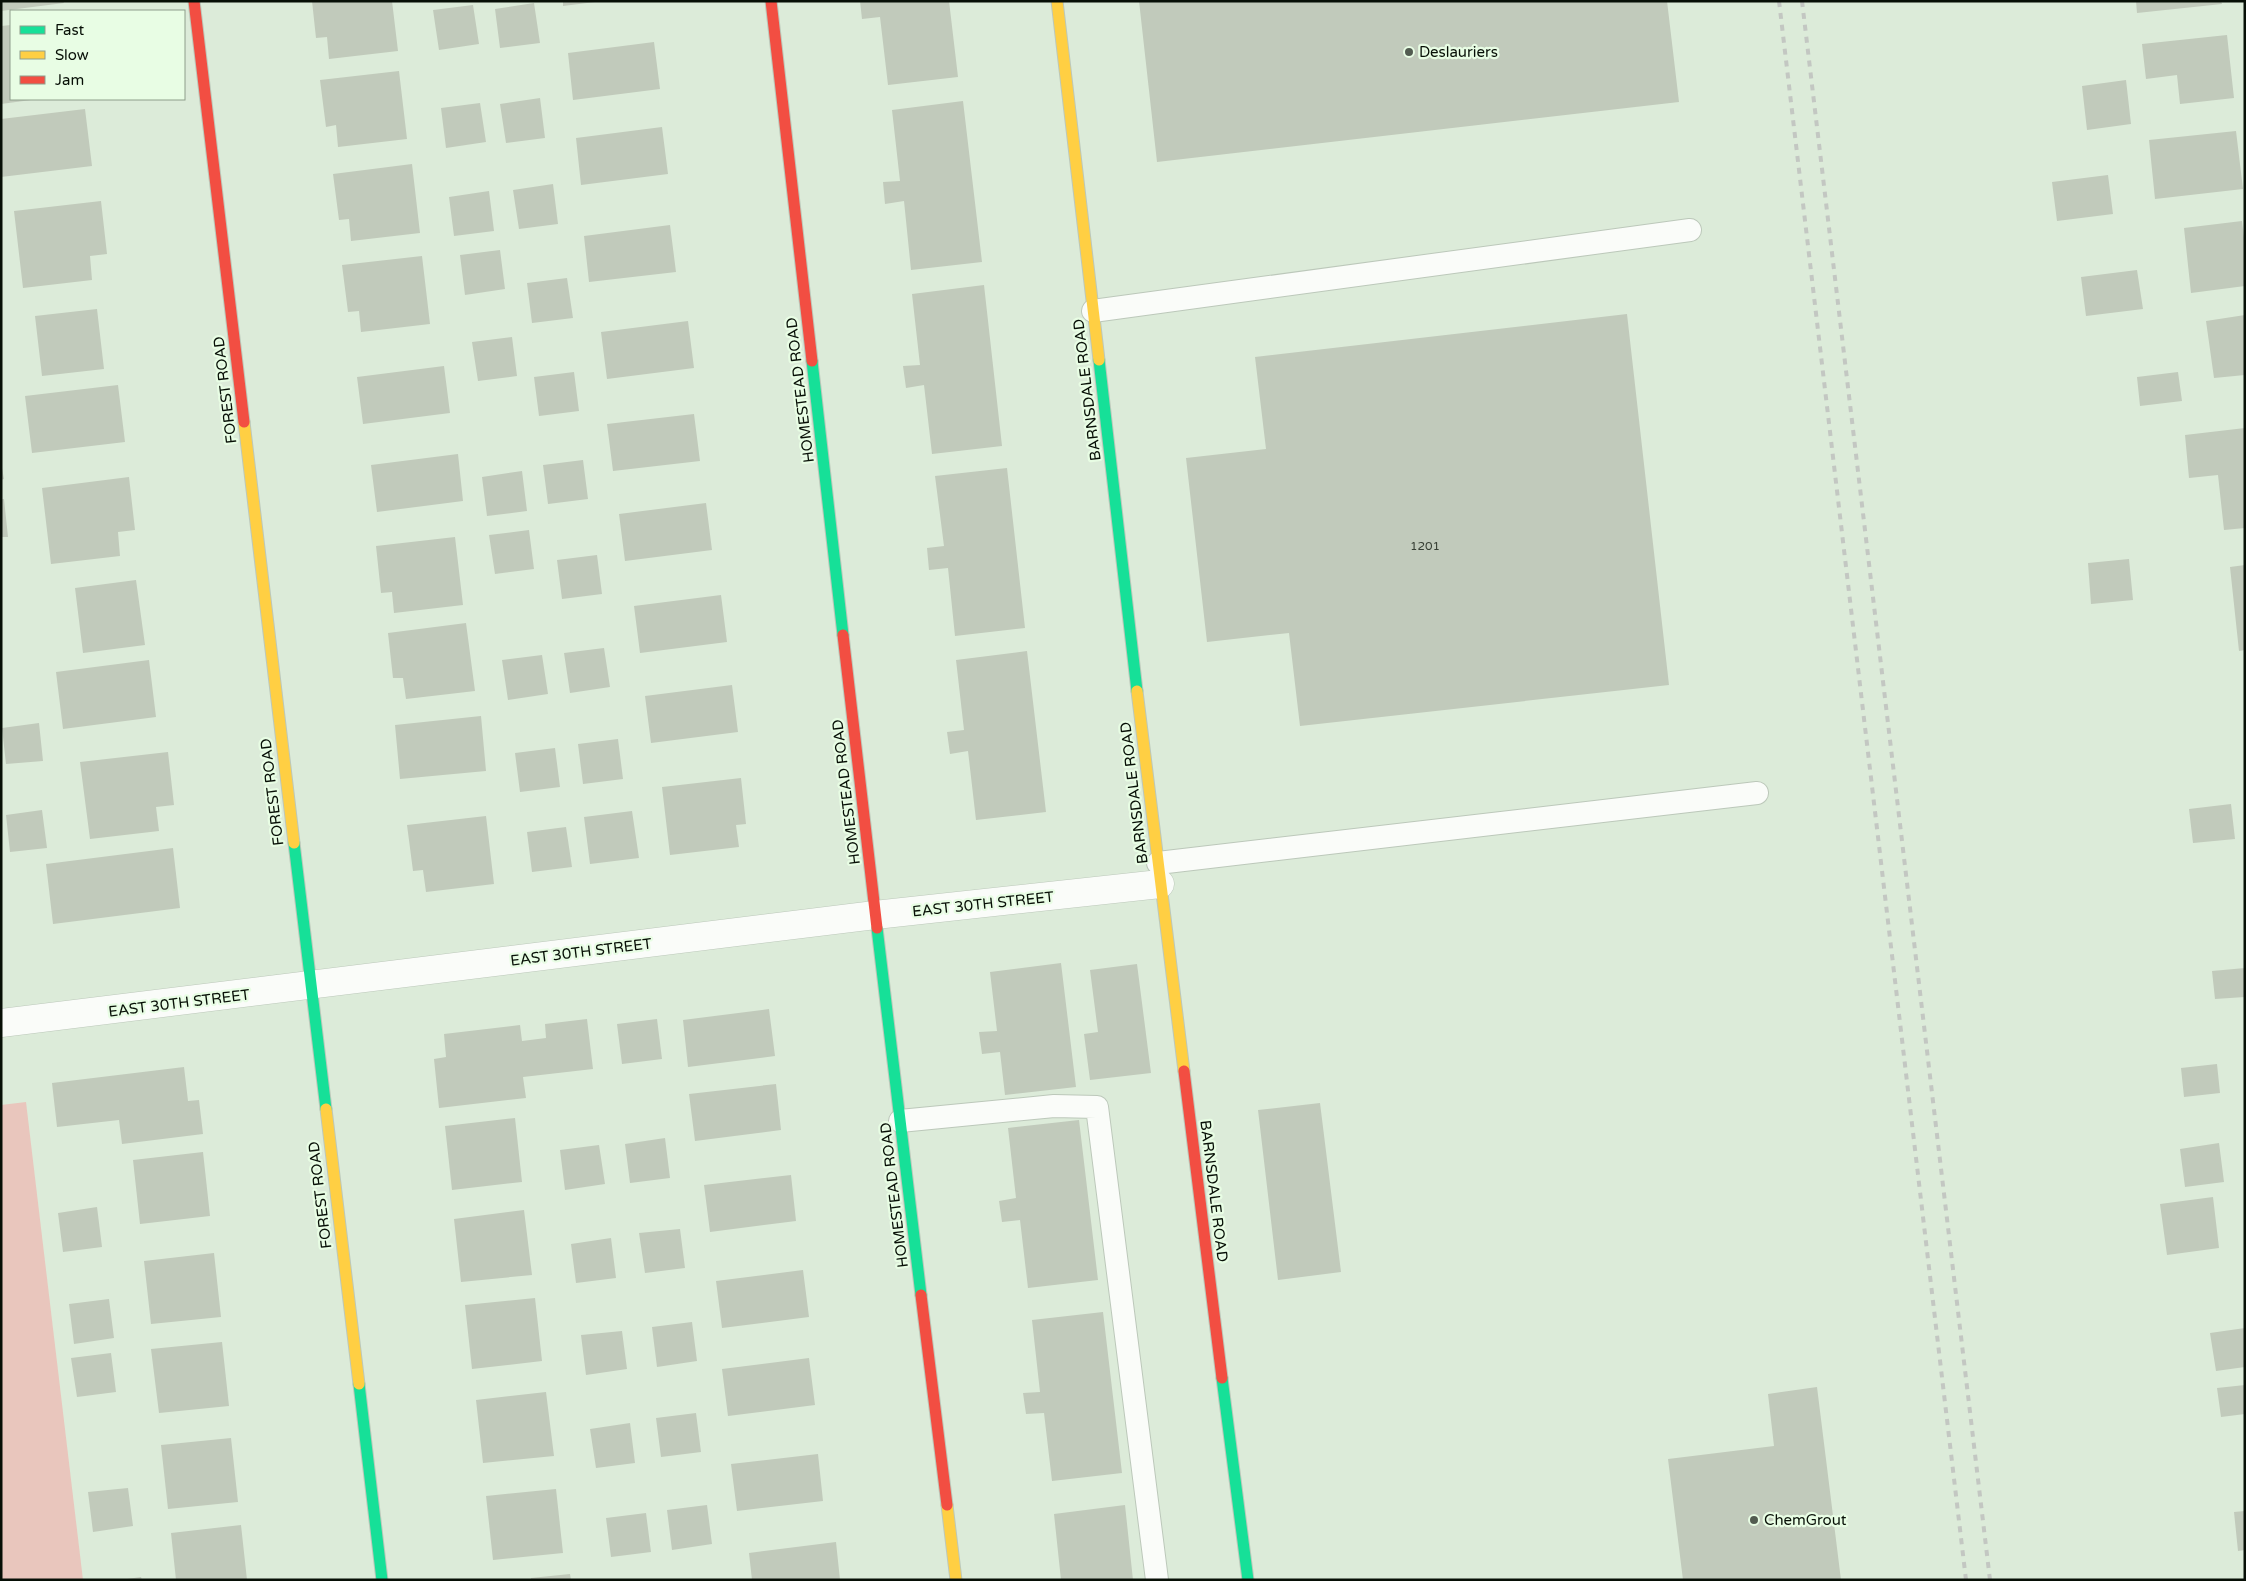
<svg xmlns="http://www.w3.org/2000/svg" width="2246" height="1581" font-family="'Varela Round',sans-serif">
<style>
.green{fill:#e9c6bd}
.building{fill:#c1cabb}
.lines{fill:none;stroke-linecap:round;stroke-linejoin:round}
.lane-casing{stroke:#bcc8ba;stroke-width:24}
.street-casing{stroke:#bcc8ba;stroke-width:29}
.fast-casing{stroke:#bcc8ba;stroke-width:13}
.slow-casing{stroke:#bcc8ba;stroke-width:13}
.jam-casing{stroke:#bcc8ba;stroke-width:13}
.lane{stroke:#fafcf9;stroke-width:22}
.street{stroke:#fafcf9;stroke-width:28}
.fast{stroke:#16e098;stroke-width:11}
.slow{stroke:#ffcf43;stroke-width:11}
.jam{stroke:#f24e42;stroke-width:11}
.rail{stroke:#c3c7c2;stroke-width:4;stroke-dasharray:6 6;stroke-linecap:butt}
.poi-dot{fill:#525c50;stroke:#e8fde4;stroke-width:2}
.labels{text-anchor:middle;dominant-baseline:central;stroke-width:4.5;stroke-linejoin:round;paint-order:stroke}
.number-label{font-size:12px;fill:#363e33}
.poi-label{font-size:15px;fill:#070f06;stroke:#e8fde4;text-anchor:start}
.street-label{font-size:15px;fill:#070f06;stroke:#e8fde4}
</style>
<rect width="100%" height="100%" fill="#dcebd9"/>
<path class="green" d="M 26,1102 L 83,1580 L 1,1580 L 1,1105 Z"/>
<path class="building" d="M 1,1 L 63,1 L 64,3 L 1,11 Z
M 312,1 L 392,1 L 398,51 L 329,59 L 327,37 L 316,38 Z
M 563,1 L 595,1 L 595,2 L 563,6 Z
M 860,1 L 949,1 L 958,77 L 888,85 L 880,17 L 862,19 Z
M 1139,1 L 1667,1 L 1679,102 L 1157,162 Z
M 2136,1 L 2221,1 L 2222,4 L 2137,13 Z
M 534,3 L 540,43 L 500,48 L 495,9 Z
M 473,5 L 479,44 L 439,50 L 433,10 Z
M 11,25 L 11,99 L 31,100 L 1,104 L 1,26 Z
M 2227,35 L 2234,98 L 2180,104 L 2177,75 L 2146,79 L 2142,44 Z
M 654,42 L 660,89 L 573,100 L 568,53 Z
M 399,71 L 407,139 L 338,147 L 336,125 L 326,127 L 320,80 Z
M 2126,80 L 2131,124 L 2087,130 L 2082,86 Z
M 540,98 L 545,138 L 506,143 L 500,104 Z
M 963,101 L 982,262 L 911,270 L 904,201 L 885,204 L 883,182 L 900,181 L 892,110 Z
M 480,103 L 486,142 L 446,148 L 441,108 Z
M 85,109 L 92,166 L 1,177 L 1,119 Z
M 662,127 L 668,174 L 581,185 L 576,138 Z
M 2236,131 L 2243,189 L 2155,199 L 2149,140 Z
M 412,164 L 420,233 L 351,241 L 349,219 L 339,220 L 333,174 Z
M 2108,175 L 2113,214 L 2057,221 L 2052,182 Z
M 553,184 L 558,224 L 519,229 L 513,190 Z
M 489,191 L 494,231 L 454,236 L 449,197 Z
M 101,201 L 107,254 L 90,256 L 92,280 L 23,288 L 14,211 Z
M 2242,221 L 2245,246 L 2245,286 L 2191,293 L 2184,228 Z
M 670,225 L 676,272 L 589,282 L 584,236 Z
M 500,250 L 505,289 L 465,295 L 460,255 Z
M 422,256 L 430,324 L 361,332 L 359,311 L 348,312 L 342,265 Z
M 2137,270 L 2143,309 L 2086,316 L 2081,277 Z
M 567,278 L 573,318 L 532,323 L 527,283 Z
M 984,285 L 1002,446 L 932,454 L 924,385 L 906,388 L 903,366 L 920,365 L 912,294 Z
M 97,309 L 104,369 L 42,376 L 35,316 Z
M 1627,314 L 1669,685 L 1300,726 L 1289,633 L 1207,642 L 1186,458 L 1266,449 L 1255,357 Z
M 2245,315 L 2245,375 L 2214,378 L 2206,321 Z
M 688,321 L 694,368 L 607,379 L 601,332 Z
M 512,337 L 517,376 L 478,381 L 472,342 Z
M 444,366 L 450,413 L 363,424 L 357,377 Z
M 574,372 L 579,411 L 539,416 L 534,377 Z
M 2178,372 L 2182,401 L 2140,406 L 2137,377 Z
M 118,385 L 125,442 L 32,453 L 25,396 Z
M 694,414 L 700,461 L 613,471 L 607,424 Z
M 2245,428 L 2245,528 L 2224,530 L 2218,475 L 2189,478 L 2185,435 Z
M 458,454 L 463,501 L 377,512 L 371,465 Z
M 583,460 L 588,499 L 548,504 L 543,465 Z
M 1,463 L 4,479 L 1,480 Z
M 1007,468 L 1025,628 L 955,636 L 948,568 L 929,570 L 927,548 L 944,546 L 935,476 Z
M 522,471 L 527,511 L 487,516 L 482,477 Z
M 129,477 L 135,530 L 118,532 L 120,556 L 51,564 L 42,488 Z
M 1,499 L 4,499 L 8,537 L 1,537 Z
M 706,503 L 712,550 L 625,561 L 619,514 Z
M 529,530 L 534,569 L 495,574 L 489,535 Z
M 455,537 L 463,605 L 394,613 L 392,592 L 381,593 L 376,546 Z
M 597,555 L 602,594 L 562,599 L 557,560 Z
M 2129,559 L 2133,600 L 2091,604 L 2088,563 Z
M 2245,565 L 2245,650 L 2239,651 L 2230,567 Z
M 136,580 L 145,645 L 83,653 L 75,588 Z
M 721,595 L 727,642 L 640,653 L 634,606 Z
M 466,623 L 475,691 L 406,699 L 403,678 L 393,678 L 388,633 Z
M 604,648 L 610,687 L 570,693 L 564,653 Z
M 1027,651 L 1046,812 L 976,820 L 968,751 L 950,754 L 947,732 L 964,730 L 956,660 Z
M 542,655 L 548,694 L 508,700 L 502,660 Z
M 149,660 L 156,717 L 63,729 L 56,672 Z
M 732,685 L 738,732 L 651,743 L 645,696 Z
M 481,716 L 486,771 L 400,779 L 395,725 Z
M 39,723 L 43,761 L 6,764 L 2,728 Z
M 618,739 L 623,779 L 583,784 L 578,744 Z
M 555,748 L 560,787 L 520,792 L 515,753 Z
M 168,752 L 174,805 L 156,807 L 159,831 L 90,839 L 80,762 Z
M 741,778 L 746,824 L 736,825 L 739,847 L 670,855 L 662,787 Z
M 2231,804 L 2235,839 L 2193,843 L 2189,809 Z
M 42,810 L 47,848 L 10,852 L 6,815 Z
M 632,811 L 639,858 L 590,864 L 584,817 Z
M 486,816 L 494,884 L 426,892 L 423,870 L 413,871 L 407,825 Z
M 566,827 L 572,867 L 532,872 L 527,832 Z
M 173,848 L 180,908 L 53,924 L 46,864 Z
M 1061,963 L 1076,1087 L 1005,1095 L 1000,1052 L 982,1054 L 979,1032 L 997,1031 L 990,972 Z
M 1137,964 L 1151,1073 L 1090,1080 L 1084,1034 L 1098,1032 L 1090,970 Z
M 2245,968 L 2245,997 L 2215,999 L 2212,971 Z
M 769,1009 L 775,1056 L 688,1067 L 683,1020 Z
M 587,1019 L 593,1069 L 523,1077 L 526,1098 L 439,1108 L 434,1059 L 446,1057 L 444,1034 L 520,1025 L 522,1041 L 546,1038 L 545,1024 Z
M 657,1019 L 662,1059 L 622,1064 L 617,1024 Z
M 2217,1064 L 2220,1093 L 2184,1097 L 2181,1068 Z
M 184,1067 L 188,1101 L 199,1100 L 203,1134 L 122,1144 L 119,1120 L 57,1127 L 52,1083 Z
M 776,1084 L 781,1130 L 695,1141 L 689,1094 Z
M 1320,1103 L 1341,1272 L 1278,1280 L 1258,1110 Z
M 515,1118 L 522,1182 L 452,1190 L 445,1126 Z
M 1079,1120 L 1098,1280 L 1028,1288 L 1020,1220 L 1002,1222 L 999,1201 L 1016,1198 L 1008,1128 Z
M 665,1138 L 670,1178 L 630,1183 L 625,1144 Z
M 2219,1143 L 2224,1182 L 2185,1187 L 2180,1149 Z
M 599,1145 L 605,1184 L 565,1190 L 560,1150 Z
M 203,1152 L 210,1216 L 140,1224 L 133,1160 Z
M 791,1175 L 796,1221 L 710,1232 L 704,1185 Z
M 2213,1197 L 2219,1248 L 2167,1255 L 2160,1204 Z
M 97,1207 L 102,1247 L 63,1252 L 58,1213 Z
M 524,1210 L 532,1275 L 461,1282 L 454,1219 Z
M 680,1229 L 685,1268 L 645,1273 L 639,1233 Z
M 611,1238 L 616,1278 L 576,1283 L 571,1244 Z
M 214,1253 L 221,1317 L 151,1324 L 144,1261 Z
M 803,1270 L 809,1317 L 722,1328 L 716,1281 Z
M 535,1298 L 542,1361 L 472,1369 L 465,1305 Z
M 109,1299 L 114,1338 L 74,1344 L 69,1304 Z
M 1103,1312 L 1122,1473 L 1052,1481 L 1044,1413 L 1026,1414 L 1023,1393 L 1040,1392 L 1032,1320 Z
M 692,1322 L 697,1361 L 657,1367 L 652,1327 Z
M 2245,1328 L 2245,1367 L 2216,1371 L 2210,1333 Z
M 622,1331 L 627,1369 L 586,1375 L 581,1335 Z
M 222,1342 L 229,1406 L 159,1413 L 151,1349 Z
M 111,1353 L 116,1392 L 77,1397 L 71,1358 Z
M 809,1358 L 815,1405 L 728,1416 L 722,1369 Z
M 2245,1385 L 2245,1414 L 2221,1417 L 2217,1388 Z
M 1817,1387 L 1841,1580 L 1683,1580 L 1668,1459 L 1774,1446 L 1768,1394 Z
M 546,1392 L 554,1456 L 483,1463 L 476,1400 Z
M 696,1413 L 701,1452 L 661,1457 L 656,1418 Z
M 630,1423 L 635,1463 L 596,1468 L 590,1429 Z
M 231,1438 L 238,1502 L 168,1509 L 161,1445 Z
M 818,1454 L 823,1501 L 737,1511 L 731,1464 Z
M 128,1488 L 133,1526 L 93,1532 L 88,1492 Z
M 556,1489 L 563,1553 L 493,1560 L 486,1496 Z
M 707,1505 L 712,1544 L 672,1550 L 667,1510 Z
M 1125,1505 L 1133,1580 L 1061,1580 L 1054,1514 Z
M 2245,1511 L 2245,1550 L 2238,1551 L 2234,1512 Z
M 646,1513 L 651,1552 L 611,1557 L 606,1518 Z
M 241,1525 L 247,1580 L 176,1580 L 171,1533 Z
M 836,1542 L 840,1580 L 752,1580 L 749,1553 Z
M 570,1574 L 571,1580 L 531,1580 L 531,1578 Z
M 141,1577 L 142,1580 L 127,1580 L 127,1579 Z"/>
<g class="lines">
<defs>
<path id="lane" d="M 1093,311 L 1690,230
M 1158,863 L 1757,793
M 900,1121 L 1054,1106 L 1097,1107 L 1157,1580"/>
<path id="street" d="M 1,1023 L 875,915 L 1160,884"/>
<path id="fast" d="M 1099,360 L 1137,691
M 812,361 L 843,635
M 294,843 L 326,1109
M 877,928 L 921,1295
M 1222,1378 L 1248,1580
M 359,1384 L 382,1580"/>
<path id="slow" d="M 1057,1 L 1099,360
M 244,422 L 294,843
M 1137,691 L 1184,1071
M 326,1109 L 359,1384
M 947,1505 L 956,1580"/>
<path id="jam" d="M 194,1 L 244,422
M 771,1 L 812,361
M 843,635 L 877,928
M 1184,1071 L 1222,1378
M 921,1295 L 947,1505"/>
</defs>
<use href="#lane" class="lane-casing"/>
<use href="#street" class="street-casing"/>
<use href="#fast" class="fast-casing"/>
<use href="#slow" class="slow-casing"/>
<use href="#jam" class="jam-casing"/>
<use href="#lane" class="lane"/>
<use href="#street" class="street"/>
<use href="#fast" class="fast"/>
<use href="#slow" class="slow"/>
<use href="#jam" class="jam"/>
<path class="rail" d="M 1779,1 L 1966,1580
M 1802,1 L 1990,1580"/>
</g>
<g class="poi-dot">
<circle cx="1409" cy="52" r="5"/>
<circle cx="1754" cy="1520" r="5"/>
</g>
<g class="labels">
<g class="number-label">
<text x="1425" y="546">1201</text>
</g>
<g class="poi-label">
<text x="1419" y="52">Deslauriers</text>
<text x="1764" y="1520">ChemGrout</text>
</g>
<g class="street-label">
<text transform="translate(225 390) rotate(-97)">FOREST ROAD</text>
<text transform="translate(800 390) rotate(-97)">HOMESTEAD ROAD</text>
<text transform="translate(1087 390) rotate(-97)">BARNSDALE ROAD</text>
<text transform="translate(272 792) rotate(-97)">FOREST ROAD</text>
<text transform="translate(846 792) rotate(-97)">HOMESTEAD ROAD</text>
<text transform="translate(1134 793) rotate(-97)">BARNSDALE ROAD</text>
<text transform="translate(983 904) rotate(-6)">EAST 30TH STREET</text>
<text transform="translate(581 952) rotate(-7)">EAST 30TH STREET</text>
<text transform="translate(179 1003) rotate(-7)">EAST 30TH STREET</text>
<text transform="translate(1214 1191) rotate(83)">BARNSDALE ROAD</text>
<text transform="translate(320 1195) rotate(-97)">FOREST ROAD</text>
<text transform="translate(894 1195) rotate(-97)">HOMESTEAD ROAD</text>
</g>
</g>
<rect width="2246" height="1581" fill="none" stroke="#070f06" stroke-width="5"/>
<rect x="10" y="10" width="175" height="90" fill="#e8fde4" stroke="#8e9e8b"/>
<rect x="20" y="26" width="25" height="8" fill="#16e098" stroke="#8e9e8b"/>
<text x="55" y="35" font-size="15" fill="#070f06">Fast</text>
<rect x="20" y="51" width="25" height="8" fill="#ffcf43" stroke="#8e9e8b"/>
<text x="55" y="60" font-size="15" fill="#070f06">Slow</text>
<rect x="20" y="76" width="25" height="8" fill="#f24e42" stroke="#8e9e8b"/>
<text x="55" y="85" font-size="15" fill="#070f06">Jam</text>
</svg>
